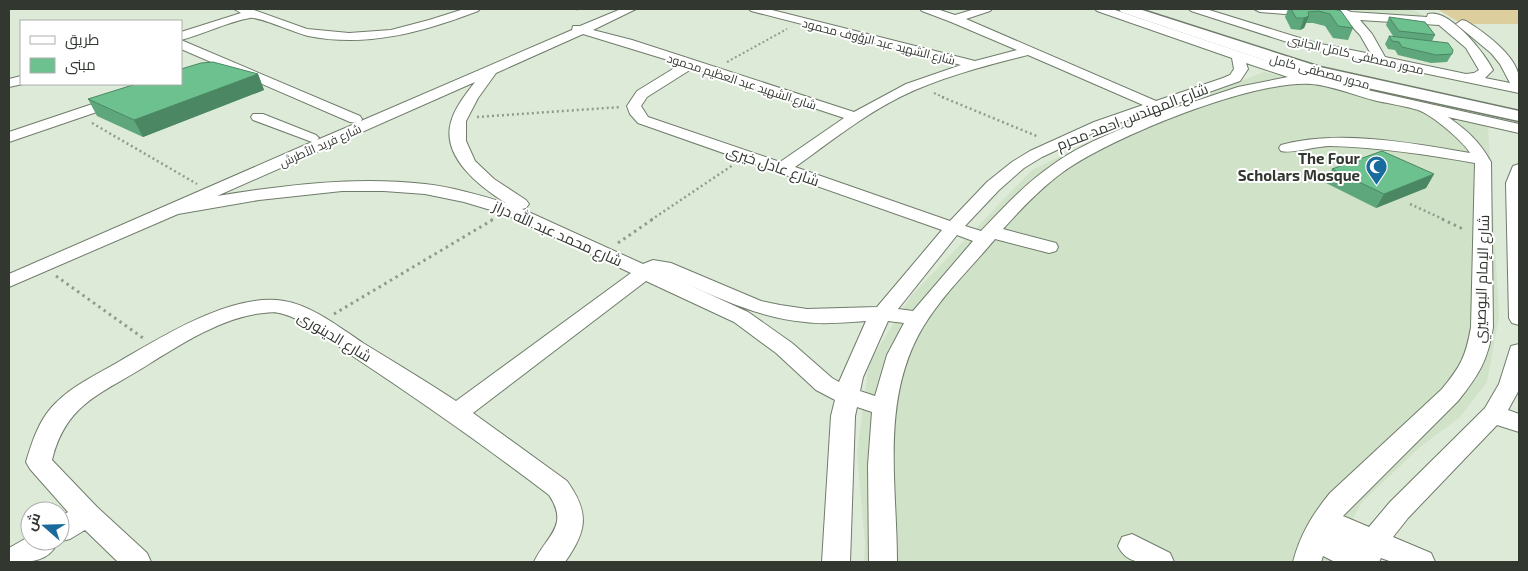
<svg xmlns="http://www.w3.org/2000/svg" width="1528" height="571" font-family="'Exo 2',Cairo,sans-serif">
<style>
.built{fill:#d0e2c8}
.green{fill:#ddce9d}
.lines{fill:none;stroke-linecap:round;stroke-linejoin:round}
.minor-casing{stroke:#707c6b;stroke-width:2}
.major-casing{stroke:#707c6b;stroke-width:3}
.path-far2{stroke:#919b8d;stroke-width:2;stroke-dasharray:2 2.5;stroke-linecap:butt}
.path-far1{stroke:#919b8d;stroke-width:2.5;stroke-dasharray:2 3;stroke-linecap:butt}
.path{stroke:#919b8d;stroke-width:3;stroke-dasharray:2.5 4;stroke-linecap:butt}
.minor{fill:#fff;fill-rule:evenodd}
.major{fill:#fff;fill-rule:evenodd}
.wall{fill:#5ea67b}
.shaded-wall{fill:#4c8764}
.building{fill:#6dc18f;stroke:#4c8764}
.labels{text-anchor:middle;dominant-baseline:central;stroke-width:4;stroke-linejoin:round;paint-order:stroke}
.far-street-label{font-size:12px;fill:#323730;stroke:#fff}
.street-label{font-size:15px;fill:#323730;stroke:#fff}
.poi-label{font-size:15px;font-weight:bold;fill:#323730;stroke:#fff;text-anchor:end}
</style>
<rect width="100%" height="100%" fill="#ddead7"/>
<path class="built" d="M 1350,9 L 1412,9 L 1428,18 L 1372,14 L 1370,12 Z
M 1264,72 L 1488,126 L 1499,316 L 1487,382 L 1460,417 L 1420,447 L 1362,502 L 1344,534 L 1335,562 L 864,562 L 865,543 L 857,454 L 869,363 L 911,296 L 1032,170 L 1131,123 Z"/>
<path class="green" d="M 1437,9 L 1519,9 L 1519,24 L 1462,24 Z"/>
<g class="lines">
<defs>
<path id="minor" d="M 234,9 L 251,9 L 307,29 L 349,33 L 391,30 L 429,20 L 464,9 L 480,9 L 478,11 C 423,32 367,48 308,36 C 295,33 258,16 250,18 C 227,22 204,34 181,40 L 181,32 L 241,13 Z
M 621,9 L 636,9 L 593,30 L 632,40 L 854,112 L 906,84 L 961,65 L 751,11 L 749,9 L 768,9 L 975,61 L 1017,50 L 951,22 L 922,11 L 920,9 L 937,9 L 955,15 L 975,9 L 992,9 L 990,11 L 966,19 L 1156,101 L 1223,78 L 1230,75 L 1234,69 L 1232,58 L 1097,11 L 1095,9 L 1112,9 L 1306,74 L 1363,89 L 1519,124 L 1519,133 L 1448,117 C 1468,131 1479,141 1491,162 L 1493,327 C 1488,360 1479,375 1458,401 L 1343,516 L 1369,527 L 1390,502 L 1485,408 L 1499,384 L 1511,346 L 1519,344 L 1519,390 L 1508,410 L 1519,414 L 1519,432 L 1497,425 L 1408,518 L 1393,537 L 1431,553 L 1435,562 L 1392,562 L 1381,558 L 1379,562 L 1335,562 L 1323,556 L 1321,562 L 1293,562 C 1300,535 1312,515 1330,493 L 1442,389 C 1461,366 1466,356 1471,327 L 1475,163 C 1428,155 1378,147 1330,146 C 1316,146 1292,154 1281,151 L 1279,148 L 1281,145 C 1338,129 1412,143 1470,153 C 1463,141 1431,114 1418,110 C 1405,106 1391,104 1377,101 C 1357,96 1330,85 1311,84 C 1252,80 1112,137 1063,172 C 1041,188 1021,209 1003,229 L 1056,243 L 1058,247 L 1056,251 L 1049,253 L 995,239 C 971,268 943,294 923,327 C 880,399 897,484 897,562 L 869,562 L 868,465 L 872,412 L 857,407 L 855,416 L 850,562 L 822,562 L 831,416 L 835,400 L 816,390 L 776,353 L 734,322 L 646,281 L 473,413 L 567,481 C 590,513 587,531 565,562 L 534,562 C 546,536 570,526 549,495 C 485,446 419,400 351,355 C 332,342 306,320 283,314 C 278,312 270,312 264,313 C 223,316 176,347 141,369 C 98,395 65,406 52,460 L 97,507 L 147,553 L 151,562 L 118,562 L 85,530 L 70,539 L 58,542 C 48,563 29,562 9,562 L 9,548 L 30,536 L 30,541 L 60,541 L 60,517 L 68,512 L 30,469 L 26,462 C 32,442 38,423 51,408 C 69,387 96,375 120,361 C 163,336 233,292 284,301 C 313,306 339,327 363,343 C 394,362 426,381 456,401 L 631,273 L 504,214 L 464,202 L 425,194 L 384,191 L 342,191 L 259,200 L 178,214 L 9,287 L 9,274 L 312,142 L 253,120 L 251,117 L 253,114 L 263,114 L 316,135 L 319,138 L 317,140 L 357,123 L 350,122 L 181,49 L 181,40 L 360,116 L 362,119 L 361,121 L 572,30 L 573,26 L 580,26 ZM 583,34 L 681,64 L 637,91 L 627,106 L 630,114 L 638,123 L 942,230 L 877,307 L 807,309 L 780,305 L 761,301 L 671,263 L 653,260 L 643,264 L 522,209 L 526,208 L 529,204 L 526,200 L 494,179 L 475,161 L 466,141 L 466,121 L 478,98 L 496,73 ZM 1028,55 L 1143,105 L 1094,122 L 1030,151 L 1012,162 L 987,182 L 950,221 L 795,167 C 829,143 862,116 900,97 C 941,77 985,66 1028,55 ZM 1246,63 L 1288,77 L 1238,87 L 1166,111 L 1167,107 L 1240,81 L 1248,69 ZM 693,68 L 844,118 L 780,162 L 648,117 L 641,106 L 647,97 ZM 475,82 C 466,94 455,107 451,122 C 441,157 480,187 506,203 C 479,195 452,187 425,184 C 355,176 285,185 217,196 ZM 1155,111 L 1166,111 C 1127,127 1085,141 1051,166 C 1025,184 1003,208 981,231 L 965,226 L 999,190 L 1024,168 L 1042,157 L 1104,128 ZM 957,235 L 973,241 L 913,311 L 898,309 ZM 685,283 C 725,301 762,318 805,322 C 825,325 846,322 866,321 L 839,382 L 832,378 L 792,343 L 748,312 ZM 888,321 L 904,323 L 887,355 L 875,396 L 860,391 L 863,377 Z
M 1189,9 L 1206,9 L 1316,43 L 1371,54 L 1360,35 L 1345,19 L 1260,12 L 1254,9 L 1305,9 L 1338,11 L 1344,9 L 1351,12 L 1427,17 L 1428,14 C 1449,8 1485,53 1493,70 L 1485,78 L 1510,83 L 1500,64 L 1491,53 L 1456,24 L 1462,20 L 1466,21 C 1484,32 1516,55 1519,77 C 1520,82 1519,88 1519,93 L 1309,49 L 1191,11 ZM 1360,20 L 1439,25 L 1466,48 L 1479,70 L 1474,73 L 1466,74 L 1385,57 L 1372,34 Z
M 21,76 L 23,84 L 9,87 L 9,79 Z
M 152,84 L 172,84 L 170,87 L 9,142 L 9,132 Z
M 1519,164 L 1519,325 L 1512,323 L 1509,318 L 1506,183 L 1513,166 Z
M 1132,534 L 1170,553 L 1174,562 C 1153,562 1128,568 1118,546 L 1122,537 Z"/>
<path id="major" d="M 1119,9 L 1139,9 L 1320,67 L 1519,111 L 1519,121 L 1308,75 L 1121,12 Z"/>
</defs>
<use href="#minor" class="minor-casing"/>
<use href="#major" class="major-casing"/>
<path class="path-far2" d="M 576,9 L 579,10
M 727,62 L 787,29
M 934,93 L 945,98"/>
<path class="path-far1" d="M 942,97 L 1039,137
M 477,117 L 621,107
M 92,123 L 197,184
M 1410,204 L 1445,220
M 491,220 L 494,219
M 651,220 L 733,165"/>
<path class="path" d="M 1442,219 L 1465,230
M 618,243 L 653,219
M 56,276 L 143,338
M 334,314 L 494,219"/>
<use href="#minor" class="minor"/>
<use href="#major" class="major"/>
</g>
<path class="wall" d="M 1288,9 L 1334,9 L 1353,28 L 1348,40 L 1333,38 L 1325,26 L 1313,23 L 1306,23 L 1304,28 L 1300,30 L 1291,29 L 1285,17 Z
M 1389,17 L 1435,35 L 1432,41 L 1452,54 L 1447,62 L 1431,63 L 1398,55 L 1395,50 L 1388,49 L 1385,44 L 1389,36 L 1393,36 L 1386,25 Z
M 258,74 L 264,90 L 143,137 L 97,116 L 88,99 Z
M 1332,169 L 1434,174 L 1426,188 L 1376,208 L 1326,183 Z"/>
<path class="shaded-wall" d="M 1309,16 L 1304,28 L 1300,30 L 1304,18 Z
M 258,74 L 264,90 L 143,137 L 134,120 Z
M 1434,174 L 1426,188 L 1376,208 L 1384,194 Z"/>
<path class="building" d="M 1291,9 L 1334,9 L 1341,11 L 1353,28 L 1338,26 L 1330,14 L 1318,11 L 1308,12 L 1309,16 L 1304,18 L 1296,18 Z
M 1389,17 L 1425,22 L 1435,35 L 1399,31 Z
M 1389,36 L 1448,43 L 1453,50 L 1452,54 L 1436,55 L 1402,47 L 1399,42 L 1392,41 Z
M 213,62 L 258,74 L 134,120 L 88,99 L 136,84 L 181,84 L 181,69 L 201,63 Z
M 1382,151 L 1434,174 L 1384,194 L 1332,169 Z"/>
<defs>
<symbol id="mosque-pin" viewBox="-11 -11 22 30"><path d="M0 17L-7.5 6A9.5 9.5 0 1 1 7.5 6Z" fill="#1a6b9d" stroke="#fff"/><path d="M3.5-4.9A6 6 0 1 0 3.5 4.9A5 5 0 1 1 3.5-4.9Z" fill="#fff"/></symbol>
</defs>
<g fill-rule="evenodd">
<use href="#mosque-pin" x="1364" y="154" width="25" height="34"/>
</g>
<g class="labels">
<g class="far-street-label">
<text transform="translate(879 41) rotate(14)">شارع الشهيد عبد الرؤوف محمود</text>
<text transform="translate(1356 54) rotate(13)">محور مصطفى كامل الجانبى</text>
<text transform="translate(1320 71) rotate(15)">محور مصطفى كامل</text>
<text transform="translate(742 81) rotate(18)">شارع الشهيد عبد العظيم محمود</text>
<text transform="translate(320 145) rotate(-24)">شارع فريد الأطرش</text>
</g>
<g class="street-label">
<text transform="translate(1132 116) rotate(-21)">شارع المهندس احمد محرم</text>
<text transform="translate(773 165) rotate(19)">شارع عادل خيرى</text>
<text transform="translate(558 233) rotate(24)">شارع محمد عبد الله دراز</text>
<text transform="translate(1481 279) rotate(-88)">شارع الإمام البوصيري</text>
<text transform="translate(335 336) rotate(31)">شارع الدينورى</text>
</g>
<g class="poi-label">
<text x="1360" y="158">The Four<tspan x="1360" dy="17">Scholars Mosque</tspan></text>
</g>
</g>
<rect width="1528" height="571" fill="none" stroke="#323730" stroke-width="20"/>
<rect x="20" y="20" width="162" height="65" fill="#ffffff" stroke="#adafac"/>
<rect x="30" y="36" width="25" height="8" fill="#ffffff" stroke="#adafac"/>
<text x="65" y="45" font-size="15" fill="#323730">طريق</text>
<rect x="30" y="58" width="25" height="15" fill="#6dc18f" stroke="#adafac"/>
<text x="65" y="70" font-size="15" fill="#323730">مبنى</text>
<g transform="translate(45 526) rotate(290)"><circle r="24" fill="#ffffff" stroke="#adafac"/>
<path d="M0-4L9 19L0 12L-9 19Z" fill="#1a6b9d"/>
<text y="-8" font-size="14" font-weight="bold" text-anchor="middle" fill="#323730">ش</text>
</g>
</svg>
